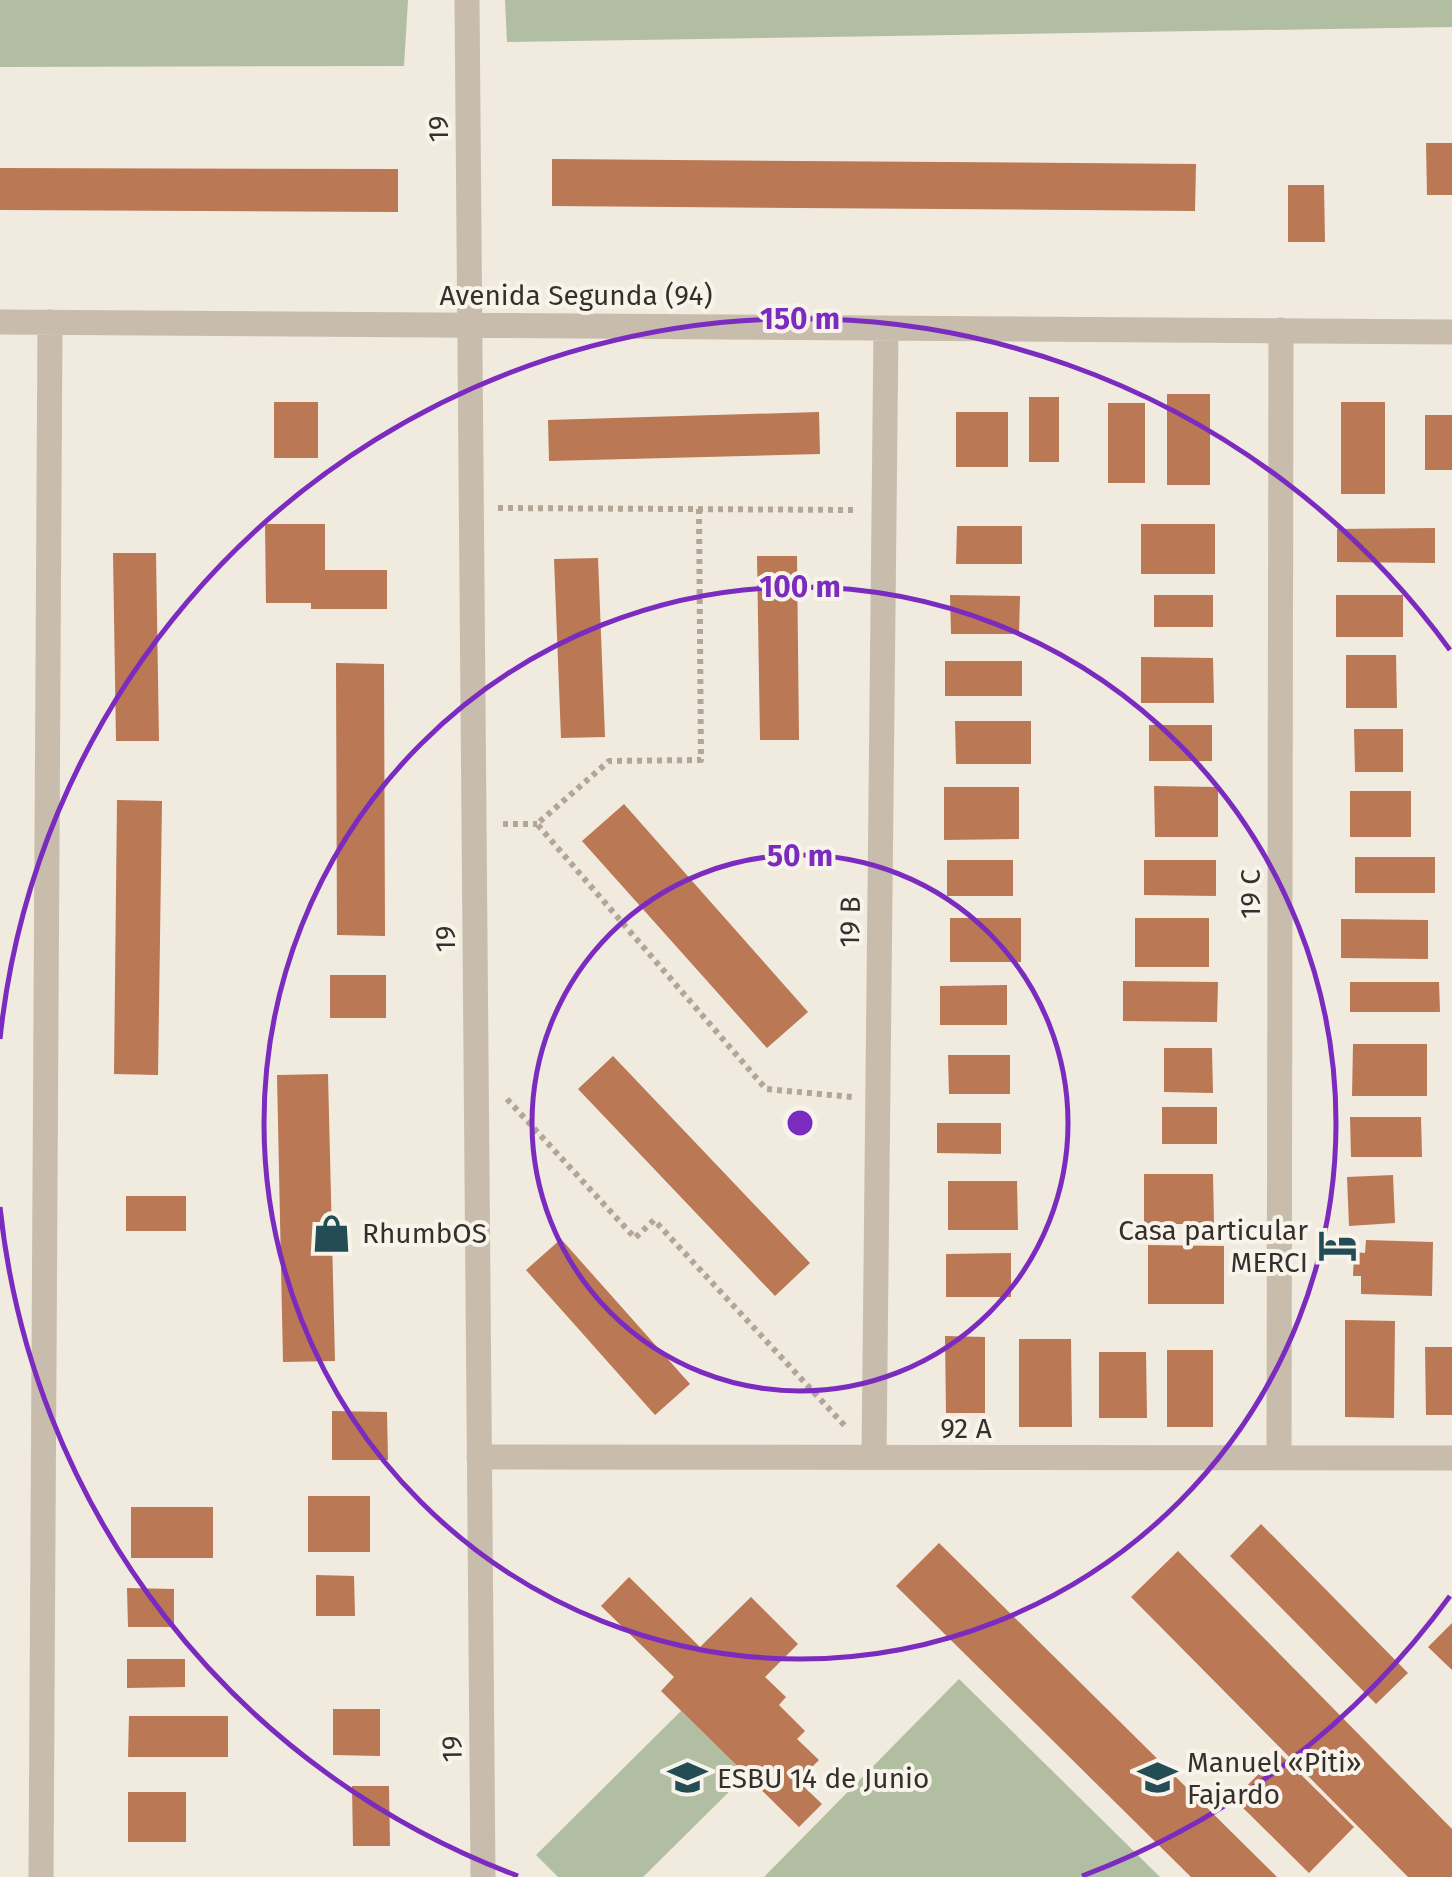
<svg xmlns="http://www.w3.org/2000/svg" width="1452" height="1877" font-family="'Fira Sans',sans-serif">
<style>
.green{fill:#b1bea1}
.building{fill:#ba7854}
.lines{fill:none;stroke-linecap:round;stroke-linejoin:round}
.path{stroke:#b3a697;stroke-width:6;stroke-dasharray:5 5;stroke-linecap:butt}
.minor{stroke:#c8bcac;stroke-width:25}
.ring{fill:none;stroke:#7b2cbf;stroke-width:5}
.labels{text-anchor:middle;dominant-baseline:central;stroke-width:8;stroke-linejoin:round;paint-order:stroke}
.street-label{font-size:28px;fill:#37302a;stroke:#f8f4ec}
.poi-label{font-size:28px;fill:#37302a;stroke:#f8f4ec;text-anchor:start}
.centre{fill:#7b2cbf;stroke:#f8f4ec;stroke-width:5}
.ring-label{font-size:30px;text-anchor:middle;font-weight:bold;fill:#7b2cbf;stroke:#f8f4ec;stroke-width:8;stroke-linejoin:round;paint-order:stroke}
</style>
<rect width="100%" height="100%" fill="#f1eadf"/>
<path class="green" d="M 0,0 L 408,0 L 404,66 L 0,67 Z
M 505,0 L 1452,0 L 1452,27 L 507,42 Z
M 959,1679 L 1160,1877 L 764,1877 Z
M 681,1711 L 746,1775 L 643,1877 L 558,1877 L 536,1855 Z"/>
<path class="building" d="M 1426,143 L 1452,143 L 1452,195 L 1427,195 Z
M 552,159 L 1196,164 L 1195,211 L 552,206 Z
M 0,168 L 398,169 L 398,212 L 0,210 Z
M 1288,185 L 1324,185 L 1325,242 L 1288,242 Z
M 1167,394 L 1210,394 L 1210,485 L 1167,485 Z
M 1029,397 L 1059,397 L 1059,462 L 1029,462 Z
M 274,402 L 318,402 L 318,458 L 274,458 Z
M 1341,402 L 1385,402 L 1385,494 L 1341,494 Z
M 1108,403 L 1145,403 L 1145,483 L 1108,483 Z
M 819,412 L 820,454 L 549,461 L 548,420 Z
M 956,412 L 1008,412 L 1008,467 L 956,467 Z
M 1425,415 L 1452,415 L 1452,470 L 1425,470 Z
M 265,524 L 325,524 L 325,570 L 387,570 L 387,609 L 311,609 L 311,603 L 266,603 Z
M 1141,524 L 1215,524 L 1215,574 L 1141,574 Z
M 957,526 L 1022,526 L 1022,564 L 956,564 Z
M 1435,528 L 1435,563 L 1337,562 L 1337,529 Z
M 113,553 L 156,553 L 159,741 L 116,741 Z
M 757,556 L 797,556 L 799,740 L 760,740 Z
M 598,558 L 605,737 L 561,738 L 554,559 Z
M 950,595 L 1020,596 L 1019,634 L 951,634 Z
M 1154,595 L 1213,595 L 1213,627 L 1154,627 Z
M 1336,595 L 1403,595 L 1403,637 L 1336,637 Z
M 1346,655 L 1396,655 L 1397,708 L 1346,708 Z
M 1141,657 L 1213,658 L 1214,703 L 1141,703 Z
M 945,661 L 1022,661 L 1022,696 L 945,696 Z
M 336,663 L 384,664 L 385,936 L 337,935 Z
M 955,721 L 1031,721 L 1031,764 L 956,764 Z
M 1149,725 L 1212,725 L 1212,761 L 1149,761 Z
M 1354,729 L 1403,729 L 1403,772 L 1355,772 Z
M 1154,786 L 1218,787 L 1218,837 L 1155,837 Z
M 944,787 L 1019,787 L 1019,839 L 944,840 Z
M 1350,791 L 1411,791 L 1411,837 L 1350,837 Z
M 117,800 L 162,801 L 158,1075 L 114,1074 Z
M 624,804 L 808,1012 L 767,1048 L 582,841 Z
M 1355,857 L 1435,857 L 1435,893 L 1355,893 Z
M 947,860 L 1013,860 L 1013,896 L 947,896 Z
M 1144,860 L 1216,860 L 1216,896 L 1144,895 Z
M 950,918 L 1021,918 L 1021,962 L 950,962 Z
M 1135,918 L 1209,918 L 1209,967 L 1135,967 Z
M 1341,919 L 1428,920 L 1428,959 L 1341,958 Z
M 330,975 L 386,975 L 386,1018 L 330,1018 Z
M 1123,981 L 1218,982 L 1217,1022 L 1123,1021 Z
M 1350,982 L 1439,982 L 1440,1012 L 1350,1012 Z
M 1007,985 L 1007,1025 L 940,1025 L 940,986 Z
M 1353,1044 L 1427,1044 L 1427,1096 L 1352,1096 Z
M 1164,1048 L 1212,1048 L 1213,1093 L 1164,1092 Z
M 948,1055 L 1010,1055 L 1010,1094 L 949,1094 Z
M 613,1056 L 810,1263 L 775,1296 L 578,1089 Z
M 328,1074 L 335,1361 L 283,1362 L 277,1075 Z
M 1162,1107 L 1217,1107 L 1217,1144 L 1162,1144 Z
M 1350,1117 L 1421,1117 L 1422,1157 L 1351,1157 Z
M 937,1123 L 1001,1123 L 1001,1154 L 937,1153 Z
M 1144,1174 L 1213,1174 L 1214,1224 L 1144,1224 Z
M 1393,1175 L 1395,1223 L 1349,1226 L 1347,1177 Z
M 948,1181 L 1017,1181 L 1018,1230 L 948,1230 Z
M 126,1196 L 186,1196 L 186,1231 L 126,1231 Z
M 561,1239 L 690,1384 L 655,1415 L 526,1270 Z
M 1366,1240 L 1433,1242 L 1432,1296 L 1361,1294 L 1361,1276 L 1353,1276 L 1354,1252 L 1365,1253 Z
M 1148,1245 L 1224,1246 L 1224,1304 L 1148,1304 Z
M 1011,1253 L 1011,1297 L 946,1297 L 946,1254 Z
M 1345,1320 L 1395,1321 L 1394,1418 L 1345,1417 Z
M 945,1336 L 985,1337 L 985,1413 L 946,1413 Z
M 1019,1339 L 1071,1339 L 1072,1427 L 1019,1427 Z
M 1425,1347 L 1452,1347 L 1452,1415 L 1426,1415 Z
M 1167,1350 L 1213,1350 L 1213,1427 L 1167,1427 Z
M 1099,1352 L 1146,1352 L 1147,1418 L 1099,1418 Z
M 332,1411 L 387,1412 L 388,1460 L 332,1460 Z
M 308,1496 L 370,1496 L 370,1552 L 308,1552 Z
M 131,1507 L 213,1507 L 213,1558 L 131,1558 Z
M 1261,1524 L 1408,1673 L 1376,1704 L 1230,1556 Z
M 939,1543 L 1277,1877 L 1191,1877 L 896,1586 Z
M 1178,1551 L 1452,1829 L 1452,1877 L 1408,1877 L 1131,1597 Z
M 316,1575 L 354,1576 L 355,1616 L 316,1616 Z
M 629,1577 L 700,1647 L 751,1597 L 798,1644 L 765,1677 L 786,1697 L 779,1705 L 805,1731 L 797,1739 L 819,1760 L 798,1781 L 822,1804 L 799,1827 L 661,1691 L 674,1677 L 601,1606 Z
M 127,1588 L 174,1589 L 174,1627 L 128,1627 Z
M 1452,1623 L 1452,1670 L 1428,1647 Z
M 127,1659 L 185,1659 L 185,1687 L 127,1688 Z
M 333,1709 L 380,1709 L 380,1756 L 333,1755 Z
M 129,1716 L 228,1716 L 228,1757 L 128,1757 Z
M 1279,1753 L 1354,1827 L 1309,1873 L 1234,1799 Z
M 352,1786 L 389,1786 L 390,1846 L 353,1846 Z
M 128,1792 L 186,1792 L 186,1842 L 128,1842 Z"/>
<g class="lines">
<path class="path" d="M 498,508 L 855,510
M 699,509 L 701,760 L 609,761 L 537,824 L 766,1089 L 852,1097
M 503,824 L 537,824
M 507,1099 L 635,1238 L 654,1220 L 846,1427"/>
<path class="minor" d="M 467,0 L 483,1877
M 0,322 L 1452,332
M 479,1457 L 1452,1458
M 874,1457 L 886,328
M 1279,1458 L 1281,330
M 41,1877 L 50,322"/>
</g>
<g class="ring">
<circle cx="800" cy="1123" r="268"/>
<circle cx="800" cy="1123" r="536"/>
<path d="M1450 1596A804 804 0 0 1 1082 1876M518 1876A804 804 0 0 1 0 1207M0 1039A804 804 0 0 1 1450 650"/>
</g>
<defs>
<symbol id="shop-bare" viewBox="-9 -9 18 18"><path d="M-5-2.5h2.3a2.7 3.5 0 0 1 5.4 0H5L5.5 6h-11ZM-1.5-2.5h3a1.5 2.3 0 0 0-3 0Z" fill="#244c54" stroke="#f8f4ec" stroke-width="2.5" paint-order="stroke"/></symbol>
<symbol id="hotel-bare" viewBox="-9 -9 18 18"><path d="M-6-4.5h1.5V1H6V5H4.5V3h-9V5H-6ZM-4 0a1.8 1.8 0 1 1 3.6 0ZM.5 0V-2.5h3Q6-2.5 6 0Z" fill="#244c54" stroke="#f8f4ec" stroke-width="2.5" paint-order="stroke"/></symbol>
<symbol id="school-bare" viewBox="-9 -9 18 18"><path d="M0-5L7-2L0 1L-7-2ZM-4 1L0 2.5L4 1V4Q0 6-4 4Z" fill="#244c54" stroke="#f8f4ec" stroke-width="2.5" paint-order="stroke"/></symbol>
</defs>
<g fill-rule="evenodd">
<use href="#shop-bare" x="304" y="1206" width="55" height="55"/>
<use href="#hotel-bare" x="1310" y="1218" width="55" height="55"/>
<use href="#school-bare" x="660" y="1750" width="55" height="55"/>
<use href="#school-bare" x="1130" y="1750" width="55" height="55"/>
</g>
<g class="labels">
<g class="street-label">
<text transform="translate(438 129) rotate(-90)">19</text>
<text x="576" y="295">Avenida Segunda (94)</text>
<text transform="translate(1250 894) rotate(-90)">19 C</text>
<text transform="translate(850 922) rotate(-89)">19 B</text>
<text transform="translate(445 939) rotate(-90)">19</text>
<text x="966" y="1428">92 A</text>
<text transform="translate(452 1749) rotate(-91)">19</text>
</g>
<g class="poi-label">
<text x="1308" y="1230" text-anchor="end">Casa particular<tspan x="1308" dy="32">MERCI</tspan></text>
<text x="362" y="1233">RhumbOS</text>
<text x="1187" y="1762">Manuel «Piti»<tspan x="1187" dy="32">Fajardo</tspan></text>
<text x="717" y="1778">ESBU 14 de Junio</text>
</g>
</g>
<circle cx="800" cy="1123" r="15" class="centre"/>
<g class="ring-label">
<text x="800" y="329">150 m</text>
<text x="800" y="597">100 m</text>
<text x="800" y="866">50 m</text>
</g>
</svg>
